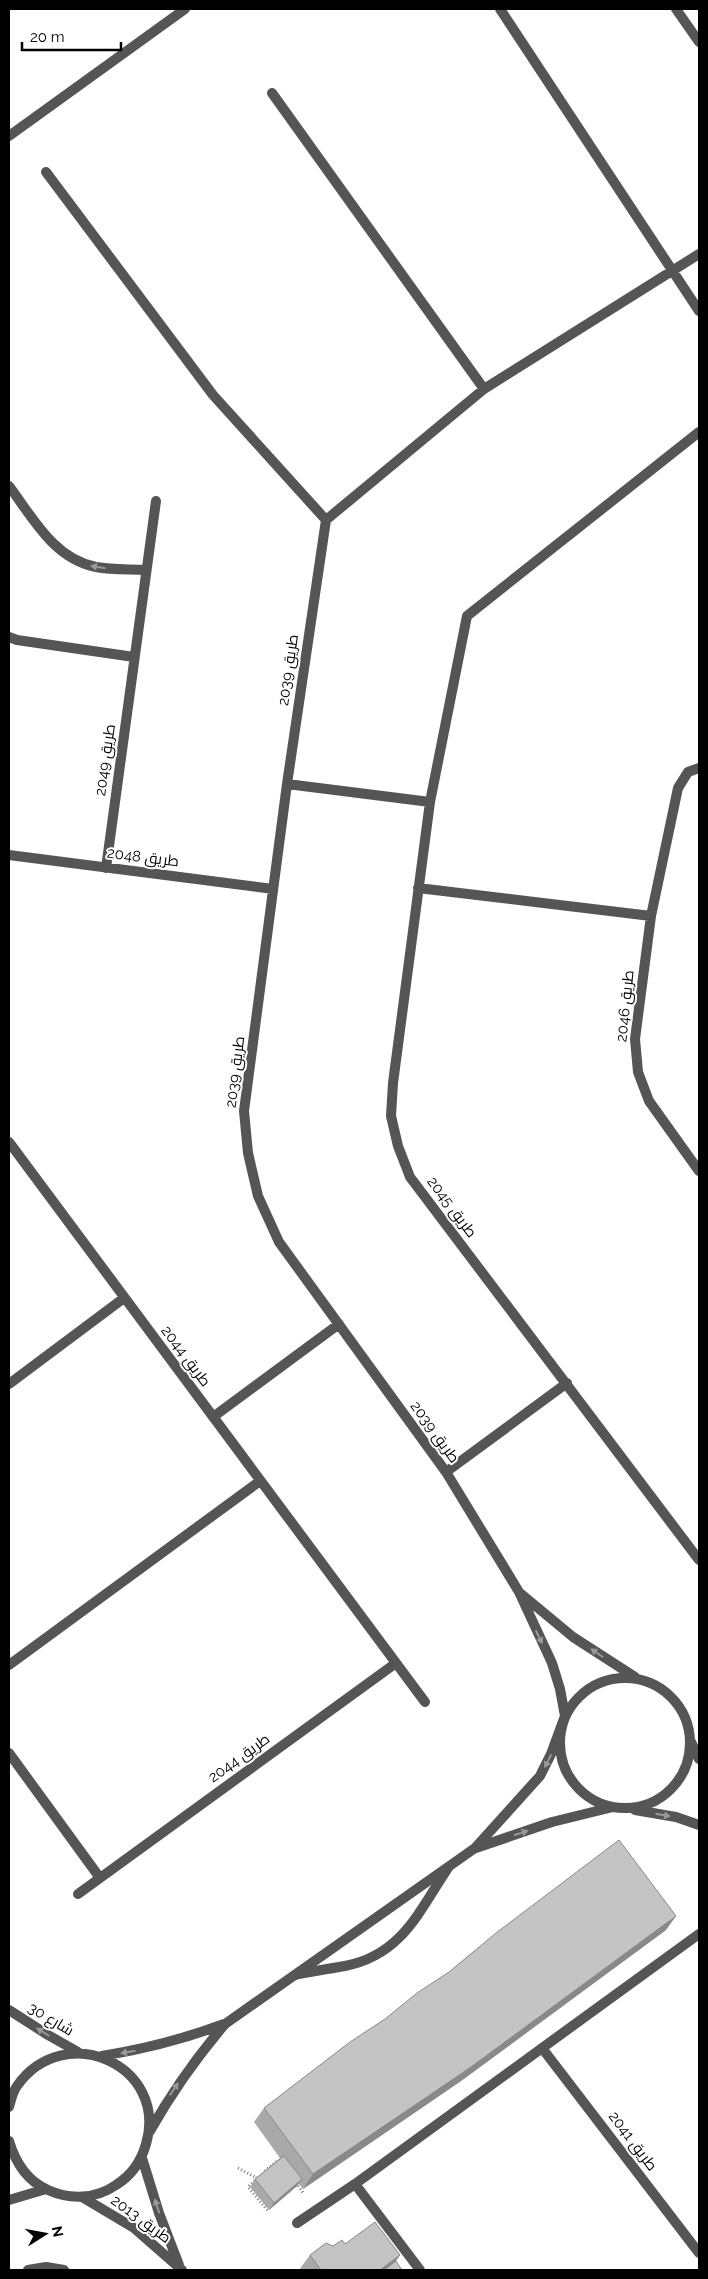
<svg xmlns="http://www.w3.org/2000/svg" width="708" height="2279" font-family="Raleway,Cairo,sans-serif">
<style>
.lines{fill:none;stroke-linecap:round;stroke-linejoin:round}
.path{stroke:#777;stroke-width:3;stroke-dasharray:1 2.5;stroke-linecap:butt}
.service{stroke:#555;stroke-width:10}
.minor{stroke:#555;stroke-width:10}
.tertiary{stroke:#555;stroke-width:10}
.wall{fill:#a9a9a9}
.shaded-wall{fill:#898989}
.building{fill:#c4c4c4;stroke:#898989}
.oneway{fill:#999}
.labels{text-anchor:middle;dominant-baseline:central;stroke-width:4;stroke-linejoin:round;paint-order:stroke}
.street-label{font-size:15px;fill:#000;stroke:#fff}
</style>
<rect width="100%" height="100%" fill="#fff"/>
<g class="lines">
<path class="path" d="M 238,2168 L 257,2178 L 259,2177
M 265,2171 L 278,2160 L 279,2162
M 257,2178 L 248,2187 L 268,2211
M 296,2183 L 304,2194"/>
<path class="service" d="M 295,1975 C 312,1971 329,1969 345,1966 C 402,1955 419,1911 448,1868"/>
<path class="minor" d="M 500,9 L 699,311
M 676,9 L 699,42
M 272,93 L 484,389
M 9,136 L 185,9
M 46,172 L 213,395 L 326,520
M 699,432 L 467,616 L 430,802 L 393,1083 L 391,1116 L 398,1146 L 410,1177 L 699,1560
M 9,486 C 33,518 54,559 96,567 C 112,570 130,569 146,570
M 9,637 L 17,640 L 134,657
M 699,768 L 688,772 L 678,788 L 651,916 L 635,1039 L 638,1072 L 649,1101 L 699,1171
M 287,784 L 430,802
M 9,855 L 273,889
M 106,868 L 156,501
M 418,888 L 651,916
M 9,1142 L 425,1702
M 9,1384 L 124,1298
M 213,1417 L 339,1324
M 446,1472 L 567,1383
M 520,1593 L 573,1637 L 635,1677
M 9,1665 L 260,1481
M560 1743a65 65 0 1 1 130 0a65 65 0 1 1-130 0Z
M 691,1742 L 699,1759
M 9,1753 L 100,1878
M 635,1810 L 676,1817 L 699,1825
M 476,1848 L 552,1822 L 613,1807
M 78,1894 L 396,1663
M 9,2010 L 48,2035 L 78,2052
M 542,2048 L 699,2253
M 102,2056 C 144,2049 184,2039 224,2024
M 9,2107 C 11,2100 13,2091 17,2086 C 64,2019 169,2065 146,2144 C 141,2162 132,2175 116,2185 C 96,2199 70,2200 48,2190 C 27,2181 15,2161 9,2141
M 150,2131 C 172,2092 196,2058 225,2024 L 475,1848 L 540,1776 L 551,1754 L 565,1716 L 560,1689 L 552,1663 L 519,1592 L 446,1472 L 279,1242 L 258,1196 L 248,1153 L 244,1111 L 287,784 L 326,520 L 484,389 L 699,254
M 355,2184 L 420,2270
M 9,2200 L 46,2189
M 297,2223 L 355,2184 L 699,1934
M 28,2270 L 46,2267 L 64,2270"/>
<path class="tertiary" d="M 142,2158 L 159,2213 L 179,2265
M 82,2197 L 134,2228 L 182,2270"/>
</g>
<path class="wall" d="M 666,1930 L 461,2081 L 303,2189 L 299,2184 L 297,2186 L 269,2210 L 250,2187 L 255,2179 L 280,2158 L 254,2122 L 264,2108 Z
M 345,2244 L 400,2255 L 396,2261 L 402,2270 L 299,2270 L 310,2255 L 333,2246 Z"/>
<path class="shaded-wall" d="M 676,1916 L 666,1930 L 461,2081 L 303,2189 L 313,2174 Z
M 302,2179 L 297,2186 L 269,2210 L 274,2203 Z
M 400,2255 L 389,2270 L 380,2270 Z"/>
<path class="building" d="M 619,1840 L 676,1916 L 471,2067 L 313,2174 L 264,2108 L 350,2042 L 385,2019 L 417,1993 L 449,1972 L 496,1933 Z
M 284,2156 L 302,2179 L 274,2203 L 255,2179 Z
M 375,2222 L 400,2255 L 380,2270 L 321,2270 L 310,2255 L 326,2243 L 333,2246 L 342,2240 L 345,2244 Z
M 396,2261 L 402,2270 L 384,2270 Z"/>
<defs><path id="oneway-solid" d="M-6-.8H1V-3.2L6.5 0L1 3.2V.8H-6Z" transform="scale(1.25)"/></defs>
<g class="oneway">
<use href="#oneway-solid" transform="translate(98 567) rotate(-171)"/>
<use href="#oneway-solid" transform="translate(539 1637) rotate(64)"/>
<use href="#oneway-solid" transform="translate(597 1653) rotate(-145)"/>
<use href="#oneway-solid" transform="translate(548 1761) rotate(117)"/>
<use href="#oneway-solid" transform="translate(663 1815) rotate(10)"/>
<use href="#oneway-solid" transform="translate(521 1833) rotate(-18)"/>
<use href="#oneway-solid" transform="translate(43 2032) rotate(-148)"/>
<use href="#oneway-solid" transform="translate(128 2052) rotate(170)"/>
<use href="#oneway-solid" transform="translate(174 2089) rotate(-56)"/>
<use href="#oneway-solid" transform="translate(157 2206) rotate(-108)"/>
</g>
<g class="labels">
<g class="street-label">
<text transform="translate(288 670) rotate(-82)">طريق 2039</text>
<text transform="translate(105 760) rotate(-82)">طريق 2049</text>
<text transform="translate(143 857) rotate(7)">طريق 2048</text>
<text transform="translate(625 1006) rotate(-84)">طريق 2046</text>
<text transform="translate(235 1072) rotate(-83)">طريق 2039</text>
<text transform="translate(452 1207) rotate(53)">طريق 2045</text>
<text transform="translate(186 1356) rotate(53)">طريق 2044</text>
<text transform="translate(435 1432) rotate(54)">طريق 2039</text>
<text transform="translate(239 1758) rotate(-36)">طريق 2044</text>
<text transform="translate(51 2019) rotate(31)">شارع 30</text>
<text transform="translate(633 2141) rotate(53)">طريق 2041</text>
<text transform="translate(141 2219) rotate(36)">طريق 2013</text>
</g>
</g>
<rect width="708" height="2279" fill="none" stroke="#000000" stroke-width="20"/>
<g transform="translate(45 2234) rotate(79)" stroke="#ffffff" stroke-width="4" paint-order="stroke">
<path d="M0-4L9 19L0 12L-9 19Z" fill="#000000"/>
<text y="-8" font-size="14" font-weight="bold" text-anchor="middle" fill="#000000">N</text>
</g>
<path d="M22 42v8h99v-8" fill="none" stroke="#000000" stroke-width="2.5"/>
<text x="30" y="42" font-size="15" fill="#000000" stroke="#ffffff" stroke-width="4" paint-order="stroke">20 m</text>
</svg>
